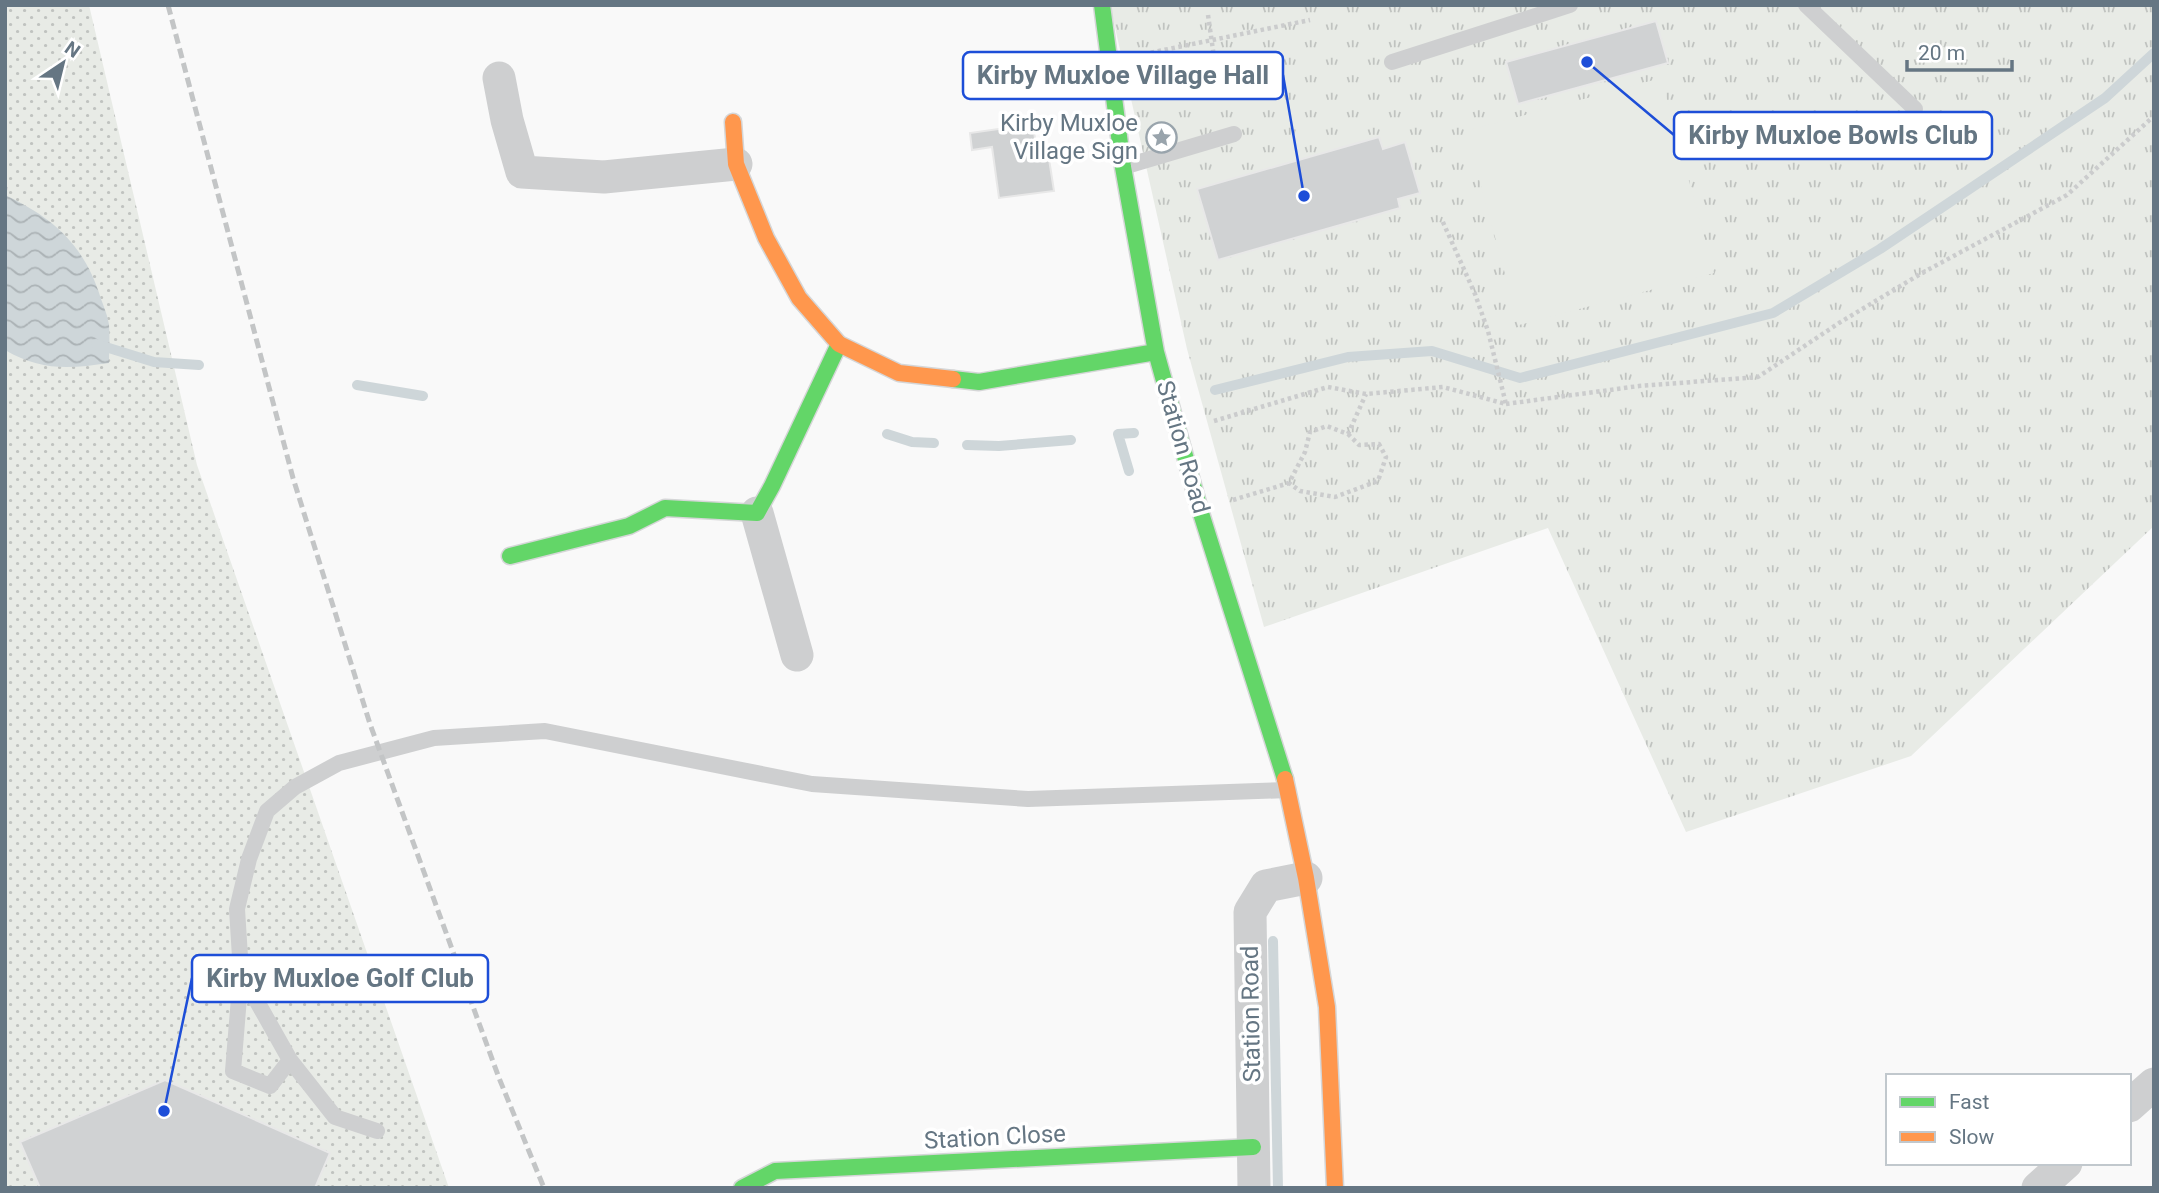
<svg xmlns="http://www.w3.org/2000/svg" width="2159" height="1193" font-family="Roboto,sans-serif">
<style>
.grass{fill:url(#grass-dots)}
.park{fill:url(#park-tufts)}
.garden{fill:#e8ebe6}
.water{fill:url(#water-waves)}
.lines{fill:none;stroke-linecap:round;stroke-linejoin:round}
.stream{stroke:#ced6d9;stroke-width:10}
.building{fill:#d0d2d3;stroke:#e8e8e8;stroke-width:2}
.fast-casing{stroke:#d5d6d7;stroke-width:19}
.slow-casing{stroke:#d5d6d7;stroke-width:19}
.path{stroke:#cbcccd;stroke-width:4.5;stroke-dasharray:3.5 3.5;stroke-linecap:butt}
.lane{stroke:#cecfd0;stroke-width:16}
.street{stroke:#cecfd0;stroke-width:33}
.fast{stroke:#63d668;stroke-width:16}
.slow{stroke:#ff974d;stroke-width:16}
.rail{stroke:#c3c5c6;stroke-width:5;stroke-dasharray:10 5;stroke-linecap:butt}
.labels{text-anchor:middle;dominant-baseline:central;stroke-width:7;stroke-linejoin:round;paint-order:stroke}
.poi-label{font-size:24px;fill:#657683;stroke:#fff;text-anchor:end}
.street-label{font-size:24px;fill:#657683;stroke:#fff}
.leader{fill:none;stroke:#1d4ed8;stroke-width:2.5}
.callout-dot{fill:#1d4ed8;stroke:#fff;stroke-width:2.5}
.callout{fill:#fff;stroke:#1d4ed8;stroke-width:2.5}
.callout-label{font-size:26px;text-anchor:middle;font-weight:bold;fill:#657683}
</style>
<defs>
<pattern id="grass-dots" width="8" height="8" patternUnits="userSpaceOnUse" patternTransform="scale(1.75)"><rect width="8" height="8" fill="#e8ebe6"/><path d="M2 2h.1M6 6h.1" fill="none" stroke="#c0c3c0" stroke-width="1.8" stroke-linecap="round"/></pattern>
<pattern id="park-tufts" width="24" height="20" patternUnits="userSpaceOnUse" patternTransform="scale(1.75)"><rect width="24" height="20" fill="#e8ebe6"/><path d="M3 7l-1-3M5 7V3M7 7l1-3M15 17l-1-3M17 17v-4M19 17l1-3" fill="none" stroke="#c0c3c0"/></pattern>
<pattern id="water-waves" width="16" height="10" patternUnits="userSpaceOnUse" patternTransform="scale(1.75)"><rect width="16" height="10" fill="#ced6d9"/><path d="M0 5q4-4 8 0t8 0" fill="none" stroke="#abb2b5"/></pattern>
</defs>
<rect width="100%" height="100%" fill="#f9f9f9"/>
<path class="grass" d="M 5,5 L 89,5 L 197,465 L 449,1188 L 5,1188 Z"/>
<path class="park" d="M 1110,5 L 2154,5 L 2154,526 L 1911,756 L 1686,832 L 1548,528 L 1264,627 L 1187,349 Z"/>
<path class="garden" d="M 1661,78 L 1714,273 L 1519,325 L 1466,131 Z"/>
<path class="water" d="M 5,195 C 54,218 85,246 101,299 C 104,307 108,317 109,325 C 110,337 109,351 109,363 C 69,369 41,371 5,350 Z"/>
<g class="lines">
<path class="stream" d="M 96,344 L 154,362 L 199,365
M 357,385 L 423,396
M 1215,390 L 1348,357 L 1432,351 L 1520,378 L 1773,313 L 1880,249 L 2105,98 L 2154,53
M 887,434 L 912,442 L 934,443
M 967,445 L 999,446 L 1071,440
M 1129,471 L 1118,434 L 1134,433
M 1273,941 L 1278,1188"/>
</g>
<path class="building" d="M 1656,21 L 1668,63 L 1518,104 L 1506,62 Z
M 1033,124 L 1038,161 L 1049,159 L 1054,191 L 999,198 L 992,147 L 972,150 L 970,133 Z
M 1379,137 L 1383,149 L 1405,142 L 1420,193 L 1398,199 L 1400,208 L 1218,260 L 1197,189 Z
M 165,1080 L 330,1153 L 315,1188 L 40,1188 L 20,1142 Z"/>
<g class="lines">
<defs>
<path id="fast" d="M 1102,5 L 1123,167 L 1156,352 L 1200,510 L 1285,779
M 953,379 L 979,382 L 1156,352
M 510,556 L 629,526 L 665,508 L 757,513 L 772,486 L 839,344
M 742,1188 L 775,1171 L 1253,1147"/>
<path id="slow" d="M 733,122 L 736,164 L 766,238 L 799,298 L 839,344 L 899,373 L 953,379
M 1285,779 L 1306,878 L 1327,1007 L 1335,1188"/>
</defs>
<use href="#fast" class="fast-casing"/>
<use href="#slow" class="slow-casing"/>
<path class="path" d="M 1208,15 L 1216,71
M 1144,54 L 1310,20
M 5,190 L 6,184
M 1506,404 L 1639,386 L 1758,377 L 1839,323 L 1922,273 L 2067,195 L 2154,116
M 1214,421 L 1328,387 L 1366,394 L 1443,387 L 1506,404 L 1488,331 L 1475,294 L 1442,220
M 1348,434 L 1359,445 L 1379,444 L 1386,457 L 1378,481 L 1335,497 L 1300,491 L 1289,483 L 1305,452 L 1310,432 L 1327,426 L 1348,434 L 1366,394
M 1233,500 L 1289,483"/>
<path class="lane" d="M 1806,5 L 1915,109
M 1392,62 L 1570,5
M 1123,167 L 1234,134
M 241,973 L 233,1071 L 270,1086 L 290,1060 L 241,973 L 237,909 L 249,859 L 267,811 L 295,787 L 339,763 L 434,738 L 545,731 L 812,784 L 1028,799 L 1288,790
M 290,1060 L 335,1117 L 377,1131"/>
<path class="street" d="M 499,78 L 507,120 L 522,172 L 604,177 L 736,164
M 757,513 L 797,655
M 2129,1106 L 2154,1084
M 1254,1188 L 1250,912 L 1266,886 L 1306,878
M 2038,1188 L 2066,1163"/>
<use href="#fast" class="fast"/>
<use href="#slow" class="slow"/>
<path class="rail" d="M 168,5 L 293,478 L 370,724 L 499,1078 L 544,1188"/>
</g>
<defs>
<symbol id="sight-ring" viewBox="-11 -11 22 22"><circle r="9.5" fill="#fff" stroke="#99a4ac" stroke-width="1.5"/><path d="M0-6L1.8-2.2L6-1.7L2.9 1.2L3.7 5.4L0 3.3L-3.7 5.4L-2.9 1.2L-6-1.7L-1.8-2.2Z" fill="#99a4ac"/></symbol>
</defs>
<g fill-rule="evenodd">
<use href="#sight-ring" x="1144" y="120" width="35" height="35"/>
</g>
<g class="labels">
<g class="poi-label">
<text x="1138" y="123">Kirby Muxloe<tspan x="1138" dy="28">Village Sign</tspan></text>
</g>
<g class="street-label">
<text transform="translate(1183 447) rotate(74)">Station Road</text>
<text transform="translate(1251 1014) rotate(-91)">Station Road</text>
<text transform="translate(995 1137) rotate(-3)">Station Close</text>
</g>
</g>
<path class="leader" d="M1304 196L1283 75M1587 62L1674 135M164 1111L192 978"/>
<g class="callout-dot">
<circle cx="1304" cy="196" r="7"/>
<circle cx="1587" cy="62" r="7"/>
<circle cx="164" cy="1111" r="7"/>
</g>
<g class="callout">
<rect x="963" y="52" width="320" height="47" rx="7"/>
<rect x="1674" y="112" width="318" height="47" rx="7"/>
<rect x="192" y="955" width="296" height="47" rx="7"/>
</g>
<g class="callout-label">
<text x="1123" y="84">Kirby Muxloe Village Hall</text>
<text x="1833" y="144">Kirby Muxloe Bowls Club</text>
<text x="340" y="987">Kirby Muxloe Golf Club</text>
</g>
<rect width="2159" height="1193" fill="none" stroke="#657683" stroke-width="14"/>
<rect x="1886" y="1074" width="245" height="91" fill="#ffffff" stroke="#c1c8cd" stroke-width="2"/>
<rect x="1900" y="1097" width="35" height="10" fill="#63d668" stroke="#c1c8cd" stroke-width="2"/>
<text x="1949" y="1109" font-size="21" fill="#657683">Fast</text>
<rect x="1900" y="1132" width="35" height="10" fill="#ff974d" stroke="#c1c8cd" stroke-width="2"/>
<text x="1949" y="1144" font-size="21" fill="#657683">Slow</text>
<g transform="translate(63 63) rotate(35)" stroke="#ffffff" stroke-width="5" paint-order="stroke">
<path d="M0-5L12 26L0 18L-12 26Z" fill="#657683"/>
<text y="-10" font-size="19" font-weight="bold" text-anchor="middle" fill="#657683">N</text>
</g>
<path d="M1907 60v10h105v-10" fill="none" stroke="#657683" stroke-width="3.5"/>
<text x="1918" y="60" font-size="21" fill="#657683" stroke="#ffffff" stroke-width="5" paint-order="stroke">20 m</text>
</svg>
